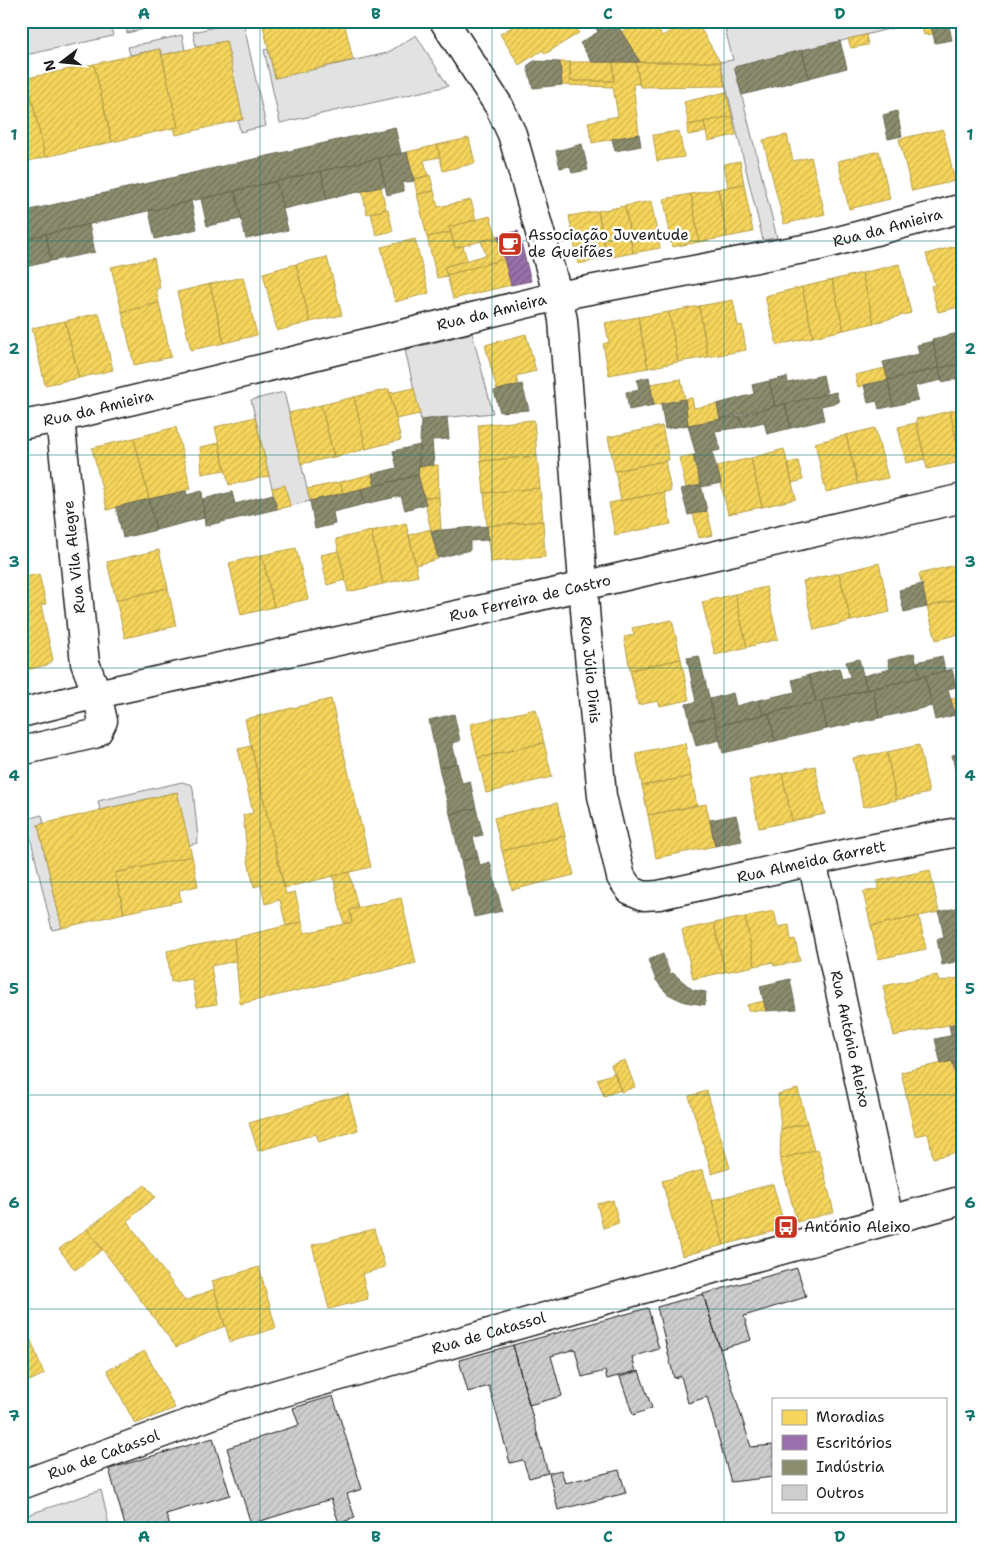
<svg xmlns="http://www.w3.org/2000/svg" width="984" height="1550" font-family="'Shantell Sans',sans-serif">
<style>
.green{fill:#e2e2e2;stroke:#7f7f7f}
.homes{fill:url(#homes-hatch);stroke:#b59e49}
.offices{fill:url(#offices-hatch);stroke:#745780}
.industry{fill:url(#industry-hatch);stroke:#6a6a55}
.building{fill:url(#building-hatch);stroke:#1c1c1c}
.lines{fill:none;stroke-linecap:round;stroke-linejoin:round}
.street-casing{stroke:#1c1c1c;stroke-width:31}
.secondary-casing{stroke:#1c1c1c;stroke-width:31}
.street{stroke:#fff;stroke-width:28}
.secondary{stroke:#fff;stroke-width:28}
.grid{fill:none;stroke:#0f766e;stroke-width:1;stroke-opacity:0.55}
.labels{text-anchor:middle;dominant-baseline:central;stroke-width:5;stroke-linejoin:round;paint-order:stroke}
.street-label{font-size:15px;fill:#1c1c1c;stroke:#fff}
.poi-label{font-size:15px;fill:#1c1c1c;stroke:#fff;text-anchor:start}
.neatline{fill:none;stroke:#0f766e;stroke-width:2}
.grid-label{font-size:16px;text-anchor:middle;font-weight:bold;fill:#0f766e}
</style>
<defs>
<pattern id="homes-hatch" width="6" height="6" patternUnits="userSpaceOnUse" patternTransform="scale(1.25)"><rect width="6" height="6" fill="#f6d55c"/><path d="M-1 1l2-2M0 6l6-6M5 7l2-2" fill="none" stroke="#d2b64f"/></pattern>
<pattern id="offices-hatch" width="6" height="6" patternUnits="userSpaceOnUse" patternTransform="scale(1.25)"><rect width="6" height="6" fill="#9970ab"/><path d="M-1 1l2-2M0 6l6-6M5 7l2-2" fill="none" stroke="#7c5b8a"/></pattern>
<pattern id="industry-hatch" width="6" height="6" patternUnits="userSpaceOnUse" patternTransform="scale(1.25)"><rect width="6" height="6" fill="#8c8c6e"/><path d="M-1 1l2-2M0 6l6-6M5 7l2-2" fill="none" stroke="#72725a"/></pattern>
<pattern id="building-hatch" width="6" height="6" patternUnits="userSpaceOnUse" patternTransform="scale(1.25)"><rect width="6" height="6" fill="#cecece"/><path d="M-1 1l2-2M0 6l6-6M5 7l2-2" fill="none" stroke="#b0b0b0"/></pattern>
</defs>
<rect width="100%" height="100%" fill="#fff"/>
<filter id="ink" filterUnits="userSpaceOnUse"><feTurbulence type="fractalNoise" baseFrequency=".02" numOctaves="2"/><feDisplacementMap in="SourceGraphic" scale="10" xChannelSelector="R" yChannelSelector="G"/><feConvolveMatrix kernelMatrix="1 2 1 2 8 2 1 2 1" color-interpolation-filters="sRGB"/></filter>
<g filter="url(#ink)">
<path class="green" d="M 21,21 L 110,21 L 113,36 L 21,56 Z
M 125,21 L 178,21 L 127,33 Z
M 243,21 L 266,126 L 240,132 L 238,121 L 243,119 L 226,41 L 196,47 L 193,32 Z
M 723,21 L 920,21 L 735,68 L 777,238 L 763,240 L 720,62 L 733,60 Z
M 182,35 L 185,50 L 162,55 L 160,49 L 130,55 L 128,47 Z
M 416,35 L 448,86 L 280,123 L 264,50 L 268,49 L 275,78 L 387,53 Z
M 472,333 L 493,413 L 421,420 L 405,350 Z
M 284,392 L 310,501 L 277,509 L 251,400 Z
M 182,782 L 192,785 L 193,789 L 198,839 L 197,843 L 189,845 L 177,792 L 100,810 L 98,801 Z
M 42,815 L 44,823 L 38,825 L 62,928 L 52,930 L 26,819 Z
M 101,1490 L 110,1529 L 21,1529 L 21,1517 Z"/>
<path class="homes" d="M 262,21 L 344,21 L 353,60 L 275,78 Z
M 514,21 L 572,21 L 579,33 L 545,54 L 543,50 L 519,65 L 500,34 L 517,24 Z
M 640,21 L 653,21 L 662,36 L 680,25 L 684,32 L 698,24 L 720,62 L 640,62 L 621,32 Z
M 920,21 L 930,21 L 933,34 L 924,35 Z
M 866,35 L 868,45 L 851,48 L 848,39 Z
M 226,41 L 243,119 L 176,135 L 174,128 L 178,127 L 162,55 Z
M 160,49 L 178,127 L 112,142 L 94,64 Z
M 560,62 L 570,62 L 570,81 L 614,81 L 613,62 L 636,62 L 639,84 L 633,84 L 639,134 L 592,143 L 588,122 L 618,116 L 613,87 L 562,85 Z
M 570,62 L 613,62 L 614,81 L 570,81 Z
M 636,62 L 720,62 L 725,86 L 640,87 Z
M 94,64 L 112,142 L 45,157 L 27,78 Z
M 27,78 L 45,157 L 21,163 L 21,80 Z
M 726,92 L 732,116 L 689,125 L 684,102 Z
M 732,116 L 736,135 L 708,141 L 704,122 Z
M 704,122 L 706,132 L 688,135 L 687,125 Z
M 943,129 L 955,181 L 912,191 L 899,139 Z
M 679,131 L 684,157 L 657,161 L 653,135 Z
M 787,135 L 793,161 L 811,157 L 825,214 L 784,224 L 763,140 Z
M 469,138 L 475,163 L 443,171 L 437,145 Z
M 437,145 L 440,157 L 424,160 L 428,176 L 414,179 L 407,152 Z
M 879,151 L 890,199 L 849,209 L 838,161 Z
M 740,161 L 744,184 L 728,187 L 724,164 Z
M 430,175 L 434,191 L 417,194 L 414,179 Z
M 744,184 L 753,232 L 727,237 L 718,189 Z
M 381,187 L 386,209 L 367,214 L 362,191 Z
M 718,189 L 727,237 L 699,242 L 691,194 Z
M 434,191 L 438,207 L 471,200 L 476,220 L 449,227 L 451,232 L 427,237 L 417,194 Z
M 691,194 L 699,242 L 672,247 L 664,199 Z
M 651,201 L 660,248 L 633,253 L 625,206 Z
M 625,206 L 633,253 L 607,258 L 598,211 Z
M 388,209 L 393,231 L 376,235 L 371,213 Z
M 598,211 L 607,258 L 578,264 L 569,216 Z
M 490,216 L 497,237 L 455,248 L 449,227 Z
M 451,232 L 455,248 L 463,246 L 467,260 L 444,267 L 447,276 L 437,278 L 427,237 Z
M 498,236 L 504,259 L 447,275 L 444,267 L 486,255 L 481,241 Z
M 415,239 L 429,293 L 395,302 L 381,247 Z
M 963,244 L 963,306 L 938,312 L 931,286 L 935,285 L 926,254 Z
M 327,257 L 342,315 L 310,322 L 296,264 Z
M 154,258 L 160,288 L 156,289 L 159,303 L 122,312 L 111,267 Z
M 504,259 L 511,285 L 453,299 L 447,275 Z
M 296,264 L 310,322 L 277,331 L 263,273 Z
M 899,264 L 911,313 L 874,323 L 862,273 Z
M 862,273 L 874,323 L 844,330 L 832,280 Z
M 243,277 L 257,335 L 224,343 L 210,284 Z
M 832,280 L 844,330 L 813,337 L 802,287 Z
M 210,284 L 224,343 L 191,350 L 177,292 Z
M 802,287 L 813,337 L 777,345 L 765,296 Z
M 733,300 L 738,326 L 742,325 L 746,350 L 708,357 L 699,306 Z
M 159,303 L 171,357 L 134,365 L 122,312 Z
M 699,306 L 708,357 L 678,362 L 669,312 Z
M 669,312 L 678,362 L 648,368 L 638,317 Z
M 99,313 L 113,370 L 79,378 L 65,321 Z
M 638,317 L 648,368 L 609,375 L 603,344 L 609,342 L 605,323 Z
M 65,321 L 79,378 L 45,385 L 32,328 Z
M 526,334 L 536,371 L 516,376 L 518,385 L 497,390 L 485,345 Z
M 885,368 L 888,380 L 858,387 L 855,375 Z
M 681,379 L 685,399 L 654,405 L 650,384 Z
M 414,388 L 420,414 L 396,419 L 390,393 Z
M 389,389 L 401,440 L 366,449 L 354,397 Z
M 354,397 L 366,449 L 334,457 L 321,405 Z
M 692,398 L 694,408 L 717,404 L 720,419 L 688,425 L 685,399 Z
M 321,405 L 334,457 L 301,464 L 289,413 Z
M 963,408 L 963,461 L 961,462 L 950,411 Z
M 950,411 L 961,462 L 927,469 L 916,419 Z
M 255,417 L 269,476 L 229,485 L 215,427 Z
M 534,420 L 537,456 L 481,461 L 478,425 Z
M 916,423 L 925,459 L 906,463 L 898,427 Z
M 662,426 L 669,460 L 615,471 L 608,437 Z
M 176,427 L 191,489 L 149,499 L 134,438 Z
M 875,428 L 888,478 L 858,484 L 846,435 Z
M 846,435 L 858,484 L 826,492 L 815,443 Z
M 134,438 L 149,499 L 107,510 L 92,448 Z
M 219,443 L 225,470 L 202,474 L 200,447 Z
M 784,449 L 796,499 L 762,507 L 751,458 Z
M 693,455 L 701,485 L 686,488 L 679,458 Z
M 537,456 L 540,488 L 484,493 L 481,461 Z
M 751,458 L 762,507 L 728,514 L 717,466 Z
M 665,461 L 671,491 L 621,501 L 615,471 Z
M 798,461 L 803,480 L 792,483 L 788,463 Z
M 438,465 L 439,497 L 424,498 L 418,475 L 419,466 Z
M 372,474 L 375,486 L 343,493 L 340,482 Z
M 340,482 L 343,493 L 310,501 L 307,489 Z
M 285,485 L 290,506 L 277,509 L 272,488 Z
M 540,488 L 543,521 L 487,526 L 484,493 Z
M 664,492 L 671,524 L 615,535 L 609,503 Z
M 439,497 L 441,530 L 431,531 L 424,498 Z
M 21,503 L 28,530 L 21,532 Z
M 707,511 L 713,535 L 699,538 L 693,514 Z
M 543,521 L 545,557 L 490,562 L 487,526 Z
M 406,523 L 418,576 L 383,584 L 371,531 Z
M 431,529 L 438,559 L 416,565 L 409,535 Z
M 371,531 L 383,584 L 348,592 L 336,539 Z
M 296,548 L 308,599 L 274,607 L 262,555 Z
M 159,550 L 168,588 L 116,600 L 107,562 Z
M 338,551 L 345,580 L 327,585 L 321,555 Z
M 262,555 L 274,607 L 241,615 L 229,563 Z
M 879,563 L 890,612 L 851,621 L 839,573 Z
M 963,563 L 963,598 L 927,607 L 919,574 Z
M 839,573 L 851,621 L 814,630 L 803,581 Z
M 39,574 L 46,604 L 41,605 L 53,660 L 47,665 L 26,670 L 24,662 L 21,663 L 21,578 Z
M 766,587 L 778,639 L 747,647 L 735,594 Z
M 168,588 L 176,626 L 125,638 L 116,600 Z
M 735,594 L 747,647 L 715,655 L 702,602 Z
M 963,598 L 963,633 L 936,640 L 927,607 Z
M 672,620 L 681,659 L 630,670 L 624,637 L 634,635 L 632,628 Z
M 681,659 L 689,700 L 660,706 L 658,701 L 638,705 L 630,670 Z
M 963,697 L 963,731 L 958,732 L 951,699 Z
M 331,699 L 371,867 L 284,888 L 245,719 Z
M 536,709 L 544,743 L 478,758 L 470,724 Z
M 544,743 L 552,777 L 486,793 L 478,758 Z
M 685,743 L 691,776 L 642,786 L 636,753 Z
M 919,745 L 929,793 L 896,800 L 887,752 Z
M 251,746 L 286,894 L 295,892 L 302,922 L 286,926 L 280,900 L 265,904 L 261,885 L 254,887 L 248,861 L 243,815 L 253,813 L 238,749 Z
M 887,752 L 896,800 L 863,807 L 853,758 Z
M 815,766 L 825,814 L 792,821 L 782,773 Z
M 782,773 L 792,821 L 759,828 L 749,780 Z
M 691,776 L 697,805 L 648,815 L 642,786 Z
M 177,792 L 192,856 L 115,873 L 124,913 L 62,928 L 38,825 Z
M 557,803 L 565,836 L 502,851 L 494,818 Z
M 706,804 L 715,846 L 656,858 L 648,815 Z
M 565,836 L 574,875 L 512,890 L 502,851 Z
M 192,856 L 198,886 L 179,890 L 181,901 L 124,913 L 115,873 Z
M 930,870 L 939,912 L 871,926 L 863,892 L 878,889 L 877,881 Z
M 349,872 L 358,908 L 350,910 L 352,922 L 344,924 L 333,876 Z
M 401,898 L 416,963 L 240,1004 L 234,938 L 302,922 L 305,933 L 352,922 L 350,910 Z
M 774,911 L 778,927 L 789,925 L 791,940 L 795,939 L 800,961 L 774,966 L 773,962 L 755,966 L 745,917 Z
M 919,916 L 926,949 L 878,959 L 871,926 Z
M 745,917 L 755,966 L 725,972 L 714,923 Z
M 714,923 L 725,972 L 693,979 L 682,930 Z
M 234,938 L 236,961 L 211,966 L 217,1004 L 197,1007 L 192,979 L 171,982 L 167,951 Z
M 937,975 L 939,982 L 958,978 L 961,991 L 963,990 L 963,1022 L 894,1036 L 883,986 Z
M 764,1001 L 766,1011 L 748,1010 L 747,1005 Z
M 625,1060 L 635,1087 L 621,1092 L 611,1065 Z
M 952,1061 L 963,1107 L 963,1151 L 933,1158 L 928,1133 L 915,1136 L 901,1072 Z
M 615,1073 L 621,1090 L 604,1096 L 597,1079 Z
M 798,1089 L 807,1123 L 781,1129 L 778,1094 Z
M 707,1091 L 730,1168 L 712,1174 L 689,1096 Z
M 348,1094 L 358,1130 L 319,1142 L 316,1134 L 258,1151 L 249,1123 Z
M 807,1123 L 814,1150 L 780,1159 L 781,1129 Z
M 818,1149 L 834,1212 L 797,1222 L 780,1159 Z
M 703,1170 L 724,1245 L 682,1256 L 662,1181 Z
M 773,1184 L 785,1228 L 724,1245 L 712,1200 Z
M 145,1185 L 155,1197 L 127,1221 L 185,1301 L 214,1289 L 225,1326 L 176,1347 L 87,1229 Z
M 613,1200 L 619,1223 L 603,1228 L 597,1204 Z
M 87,1229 L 102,1250 L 75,1270 L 59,1249 Z
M 374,1229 L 385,1267 L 362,1274 L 368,1299 L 329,1309 L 312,1245 Z
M 259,1267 L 276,1328 L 230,1342 L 212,1281 Z
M 21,1315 L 44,1374 L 21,1385 Z
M 145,1351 L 175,1408 L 135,1424 L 107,1370 Z"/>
<path class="offices" d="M 518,231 L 531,281 L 511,285 L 498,236 Z"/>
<path class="industry" d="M 592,21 L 615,21 L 640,62 L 592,62 L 580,43 L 598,32 Z
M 930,21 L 948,21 L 952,40 L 935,43 Z
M 840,41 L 847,68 L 809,78 L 802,50 Z
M 802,50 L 809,78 L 742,95 L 734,67 Z
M 534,61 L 560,62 L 562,85 L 533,88 L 527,66 Z
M 897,111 L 902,136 L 888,139 L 883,115 Z
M 395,127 L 401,153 L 21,240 L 21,212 Z
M 639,134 L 641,146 L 615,151 L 612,139 Z
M 582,144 L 588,170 L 572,173 L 570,166 L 560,168 L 556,151 Z
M 407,152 L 414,181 L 402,183 L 404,191 L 387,195 L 379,158 Z
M 379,158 L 385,186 L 327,199 L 321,171 Z
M 321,171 L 327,199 L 283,209 L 276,181 Z
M 276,181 L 288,230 L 246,239 L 235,191 Z
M 235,191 L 241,219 L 207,226 L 201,199 Z
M 191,201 L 197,229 L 155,239 L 149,211 Z
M 89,224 L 95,252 L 51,261 L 46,234 Z
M 46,234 L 51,261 L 21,268 L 21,240 Z
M 963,332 L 963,363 L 939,368 L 932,339 Z
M 933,341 L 939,368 L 888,380 L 883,362 L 919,354 L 917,345 Z
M 963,363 L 963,386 L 960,378 L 942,382 L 939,368 Z
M 939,368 L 942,380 L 915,386 L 918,400 L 893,406 L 888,380 Z
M 823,375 L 827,394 L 775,406 L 769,381 L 787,377 L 788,383 Z
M 649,377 L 654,405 L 629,410 L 626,392 L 639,390 L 637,380 Z
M 888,380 L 893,406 L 879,409 L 877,401 L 868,403 L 864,385 Z
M 769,381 L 775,406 L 720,419 L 717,404 L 754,394 L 752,385 Z
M 522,384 L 529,410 L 500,412 L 494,391 Z
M 836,392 L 839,402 L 821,406 L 824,420 L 791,428 L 785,404 Z
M 685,399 L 688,425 L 665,429 L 661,404 Z
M 785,404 L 791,428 L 767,434 L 764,422 L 743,427 L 739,416 Z
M 739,416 L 743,427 L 715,431 L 720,450 L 712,452 L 721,483 L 701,487 L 693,455 L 696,455 L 688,425 Z
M 447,417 L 449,439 L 432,440 L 434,465 L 419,466 L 421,420 Z
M 420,445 L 418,475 L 375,486 L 372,474 L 397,468 L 393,451 Z
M 418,475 L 426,504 L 405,510 L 401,496 L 365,504 L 361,489 Z
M 701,485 L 707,511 L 688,515 L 681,489 Z
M 361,489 L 365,504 L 333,512 L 335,524 L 315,529 L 310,501 Z
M 186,491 L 187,495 L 202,491 L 204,518 L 156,530 L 149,499 Z
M 232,492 L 235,504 L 273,494 L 277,509 L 205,526 L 203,499 Z
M 149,499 L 156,530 L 123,538 L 116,507 Z
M 487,526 L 488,540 L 470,541 L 470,550 L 438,558 L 431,531 Z
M 922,584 L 927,607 L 904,612 L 899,590 Z
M 914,653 L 920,677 L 867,690 L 863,676 L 890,669 L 888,660 Z
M 699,656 L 714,717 L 690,722 L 686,704 L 696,702 L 687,658 Z
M 942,656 L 945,671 L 920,677 L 917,662 Z
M 859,659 L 867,690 L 816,702 L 809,675 L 839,668 L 842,679 L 850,677 L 846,662 Z
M 952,669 L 956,687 L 948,689 L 955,715 L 935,720 L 925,676 Z
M 809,675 L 816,702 L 763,715 L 759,700 L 795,692 L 792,680 Z
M 925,676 L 932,706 L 879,718 L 873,688 Z
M 873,688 L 879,718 L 827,729 L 821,701 Z
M 733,693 L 736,706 L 759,700 L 763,715 L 716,726 L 710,699 Z
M 821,701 L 827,729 L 775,741 L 769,713 Z
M 769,713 L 775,741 L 723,753 L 716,726 Z
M 454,714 L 460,741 L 452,743 L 457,763 L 439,768 L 429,720 Z
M 714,717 L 720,740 L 696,746 L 690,722 Z
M 962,753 L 963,786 L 959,787 L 952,755 Z
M 457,763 L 462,783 L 470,781 L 476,808 L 450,814 L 439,768 Z
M 476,808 L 483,835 L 473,837 L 478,857 L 461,861 L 450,814 Z
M 736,815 L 742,841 L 715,846 L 710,820 Z
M 478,857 L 480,865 L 490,862 L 502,911 L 474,917 L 461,861 Z
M 960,907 L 963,923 L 963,960 L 942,965 L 937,939 L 944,938 L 939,912 Z
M 663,954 L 670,974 L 673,973 L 693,990 L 706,992 L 705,1005 L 685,1002 L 676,998 L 668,994 L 662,988 L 656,980 L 648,960 Z
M 790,979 L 796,1009 L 766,1011 L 760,986 Z
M 963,1022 L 963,1033 L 951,1035 L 949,1025 Z
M 963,1033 L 963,1083 L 958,1084 L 952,1061 L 941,1064 L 935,1039 Z"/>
<path class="building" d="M 797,1268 L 806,1297 L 744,1316 L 751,1340 L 720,1349 L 703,1294 Z
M 703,1294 L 751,1447 L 773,1445 L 773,1477 L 731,1482 L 707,1397 L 688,1403 L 681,1376 L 674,1378 L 657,1307 Z
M 648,1308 L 659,1349 L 632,1357 L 636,1371 L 607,1379 L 605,1371 L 582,1377 L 575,1349 L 551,1356 L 562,1396 L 529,1405 L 513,1345 Z
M 513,1345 L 548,1473 L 529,1478 L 523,1460 L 510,1463 L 489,1386 L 468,1392 L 459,1360 Z
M 639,1371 L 652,1408 L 633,1415 L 620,1377 Z
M 333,1396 L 362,1489 L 347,1494 L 355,1518 L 339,1523 L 331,1499 L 251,1524 L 227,1448 L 299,1425 L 293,1408 Z
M 213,1438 L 230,1495 L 166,1514 L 171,1529 L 126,1529 L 109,1469 Z
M 561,1470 L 565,1483 L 619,1470 L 626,1493 L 558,1510 L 549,1473 Z"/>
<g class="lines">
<defs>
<g id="street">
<path id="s1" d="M 444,21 L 499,106 L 512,134 L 558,296 L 563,320 L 586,622 L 602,796 L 621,877 L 630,890 L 644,896 L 659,895 L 854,852 L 963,831"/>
<path id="s2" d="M 21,425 L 60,418 L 558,296 L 819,246 L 963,208"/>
<path id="s3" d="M 21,713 L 97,694 L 475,611 L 963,498"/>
<path d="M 21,751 L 94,734 L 98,731 L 103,721 L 97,694 L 85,663 L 60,418"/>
<path id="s4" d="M 812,861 L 889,1219"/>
</g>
<g id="secondary">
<path id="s5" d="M 21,1485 L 228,1409 L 277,1394 L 723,1266 L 963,1200"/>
</g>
</defs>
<use href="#street" class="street-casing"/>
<use href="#secondary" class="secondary-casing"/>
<use href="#street" class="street"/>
<use href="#secondary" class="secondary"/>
</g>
</g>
<path class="grid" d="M 260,21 L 260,1529M 492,21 L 492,1529M 724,21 L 724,1529M 21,241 L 963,241M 21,455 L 963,455M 21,668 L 963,668M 21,882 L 963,882M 21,1095 L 963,1095M 21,1309 L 963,1309"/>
<defs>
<symbol id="cafe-square" viewBox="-11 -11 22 22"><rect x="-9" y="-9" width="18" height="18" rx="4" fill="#c8321e" stroke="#fff"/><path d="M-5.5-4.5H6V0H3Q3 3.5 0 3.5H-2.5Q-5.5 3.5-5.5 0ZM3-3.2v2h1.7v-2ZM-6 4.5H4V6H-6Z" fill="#fff"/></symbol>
<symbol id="bus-square" viewBox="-11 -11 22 22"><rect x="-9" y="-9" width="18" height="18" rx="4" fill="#c8321e" stroke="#fff"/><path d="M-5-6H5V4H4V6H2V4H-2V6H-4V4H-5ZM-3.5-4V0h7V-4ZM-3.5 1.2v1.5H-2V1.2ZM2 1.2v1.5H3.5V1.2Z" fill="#fff"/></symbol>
</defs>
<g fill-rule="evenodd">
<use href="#cafe-square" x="496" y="230" width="28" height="28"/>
<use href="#bus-square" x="772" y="1213" width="28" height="28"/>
</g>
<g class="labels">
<g class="street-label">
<text stroke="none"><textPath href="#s2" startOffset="889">Rua da Amieira</textPath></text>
<text stroke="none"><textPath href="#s2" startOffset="484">Rua da Amieira</textPath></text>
<text stroke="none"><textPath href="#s2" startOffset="79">Rua da Amieira</textPath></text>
<text transform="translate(74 557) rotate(-96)">Rua Vila Alegre</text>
<text stroke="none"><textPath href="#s3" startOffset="522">Rua Ferreira de Castro</textPath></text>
<text stroke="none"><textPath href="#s1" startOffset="676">Rua Júlio Dinis</textPath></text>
<text stroke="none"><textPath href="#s1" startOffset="1088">Rua Almeida Garrett</textPath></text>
<text stroke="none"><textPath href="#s4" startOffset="182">Rua António Aleixo</textPath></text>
<text stroke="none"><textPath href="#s5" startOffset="492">Rua de Catassol</textPath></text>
<text stroke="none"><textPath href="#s5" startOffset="88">Rua de Catassol</textPath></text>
</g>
<g class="poi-label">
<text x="528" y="235">Associação Juventude<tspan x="528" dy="17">de Gueifães</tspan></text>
<text x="804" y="1227">António Aleixo</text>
</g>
</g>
<rect width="984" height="1550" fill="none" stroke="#fff" stroke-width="55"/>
<rect x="772" y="1398" width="175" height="115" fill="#ffffff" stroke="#a4a4a4"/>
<rect x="782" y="1410" width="25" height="15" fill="#f6d55c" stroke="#a4a4a4"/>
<text x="816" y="1422" font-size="15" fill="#1c1c1c">Moradias</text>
<rect x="782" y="1435" width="25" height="15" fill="#9970ab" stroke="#a4a4a4"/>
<text x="816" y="1448" font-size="15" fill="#1c1c1c">Escritórios</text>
<rect x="782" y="1460" width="25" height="15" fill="#8c8c6e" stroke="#a4a4a4"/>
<text x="816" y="1472" font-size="15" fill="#1c1c1c">Indústria</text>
<rect x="782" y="1485" width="25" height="15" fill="#cecece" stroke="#a4a4a4"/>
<text x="816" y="1498" font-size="15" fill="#1c1c1c">Outros</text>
<g transform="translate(62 62) rotate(254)" stroke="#ffffff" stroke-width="4" paint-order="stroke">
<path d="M0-4L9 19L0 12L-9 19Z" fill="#1c1c1c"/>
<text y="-8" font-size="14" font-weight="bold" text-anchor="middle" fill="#1c1c1c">N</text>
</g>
<rect x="28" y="28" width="928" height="1494" class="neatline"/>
<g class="grid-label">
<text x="144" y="19">A</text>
<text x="376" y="19">B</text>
<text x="608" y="19">C</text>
<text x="840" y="19">D</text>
<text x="14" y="140">1</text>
<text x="970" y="140">1</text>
<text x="14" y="354">2</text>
<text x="970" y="354">2</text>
<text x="14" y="567">3</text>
<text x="970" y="567">3</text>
<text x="14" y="781">4</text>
<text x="970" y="781">4</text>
<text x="14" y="994">5</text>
<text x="970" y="994">5</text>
<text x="14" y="1208">6</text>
<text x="970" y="1208">6</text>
<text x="14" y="1421">7</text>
<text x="970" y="1421">7</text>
<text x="144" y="1542">A</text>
<text x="376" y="1542">B</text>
<text x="608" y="1542">C</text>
<text x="840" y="1542">D</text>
</g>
</svg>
